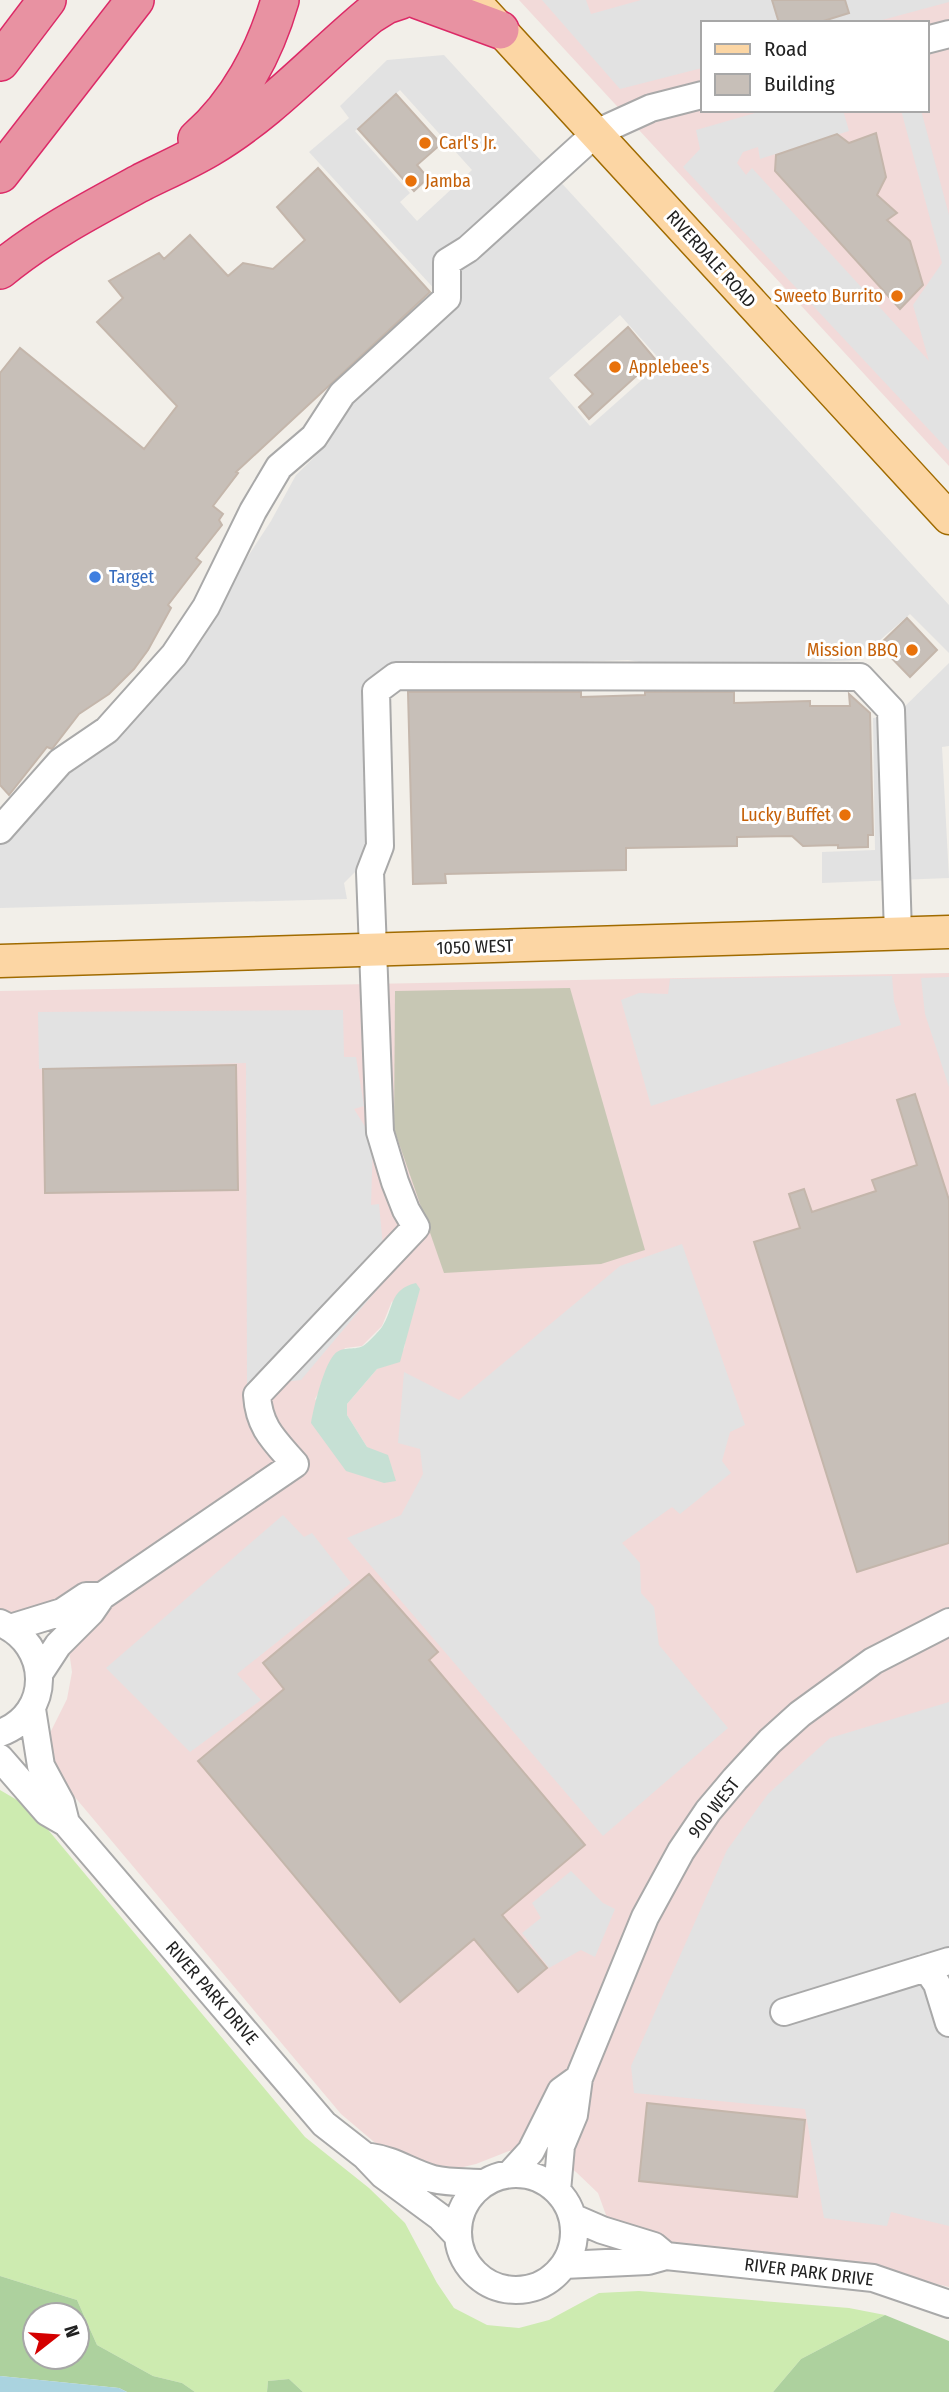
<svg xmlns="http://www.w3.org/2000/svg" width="949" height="2392" font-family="'Fira Sans Condensed',sans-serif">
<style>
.commercial{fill:#f2dad9;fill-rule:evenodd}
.construction{fill:#c7c7b4}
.grass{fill:#cdebb0}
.forest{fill:#add19e;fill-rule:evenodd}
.wetland{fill:#c6e0d4}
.parking{fill:#e2e2e2;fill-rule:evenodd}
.water{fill:#aad3df}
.building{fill:#c7bfb8;stroke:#c4b6ab;stroke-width:2}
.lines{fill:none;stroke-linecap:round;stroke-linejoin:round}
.minor-casing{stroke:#a9a9a9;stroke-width:30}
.major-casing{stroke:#a06b00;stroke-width:35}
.highway-casing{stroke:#dc2a67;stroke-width:40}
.minor{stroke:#fff;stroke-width:26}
.major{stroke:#fcd6a4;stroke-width:32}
.highway{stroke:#e892a2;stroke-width:37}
.food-dot{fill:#e8710a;stroke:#fff;stroke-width:2.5}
.shop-dot{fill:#3f7fe0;stroke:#fff;stroke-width:2.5}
.labels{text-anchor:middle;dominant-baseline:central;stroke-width:6;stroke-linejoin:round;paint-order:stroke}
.food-label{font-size:18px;fill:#c56008;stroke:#fff;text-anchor:start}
.street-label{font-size:18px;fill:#222;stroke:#fff}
.shop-label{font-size:18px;fill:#366cbe;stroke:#fff;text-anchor:start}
</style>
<rect width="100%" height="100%" fill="#f2efe9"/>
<path class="commercial" d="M 519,0 L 949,0 L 949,466 ZM 702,23 L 926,23 L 926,110 L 702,110 Z
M 949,973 L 949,2287 L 879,2270 L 607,2251 L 610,2226 L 598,2193 L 576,2172 L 549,2153 L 509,2151 L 476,2164 L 434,2174 L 399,2163 L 341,2114 L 58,1777 L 49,1754 L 50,1733 L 67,1699 L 72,1672 L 68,1644 L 46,1621 L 0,1609 L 0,991 ZM 392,1301 L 406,1336 L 404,1349 L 377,1369 L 347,1404 L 347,1415 L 367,1447 L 315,1399 L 345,1348 L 362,1346 L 382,1326 Z"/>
<path class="construction" d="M 570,988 L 645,1250 L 601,1264 L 444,1273 L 394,1129 L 395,991 Z"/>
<path class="grass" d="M 0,1790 L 29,1807 L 305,2137 L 369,2188 L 405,2223 L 437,2283 L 454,2308 L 487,2325 L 519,2328 L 549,2320 L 599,2293 L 639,2291 L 849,2308 L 885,2315 L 801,2359 L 773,2392 L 303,2392 L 289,2379 L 268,2381 L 267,2392 L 195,2392 L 182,2383 L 153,2376 L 97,2345 L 77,2300 L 0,2276 Z"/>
<path class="forest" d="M 0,2276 L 77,2300 L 97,2345 L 153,2376 L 182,2383 L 195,2392 L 127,2392 L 119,2388 L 0,2376 ZM 35,2315 L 77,2315 L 77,2357 L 35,2357 Z
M 885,2315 L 949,2341 L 949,2392 L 773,2392 L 801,2359 Z
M 289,2379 L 303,2392 L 267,2392 L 268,2381 Z"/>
<path class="wetland" d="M 416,1283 L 420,1289 L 400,1362 L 377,1369 L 347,1404 L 347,1415 L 367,1447 L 388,1455 L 396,1481 L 384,1483 L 346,1471 L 311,1423 C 314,1406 323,1369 333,1356 C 341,1345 353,1351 363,1346 C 368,1343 378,1332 382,1327 C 394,1309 389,1289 416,1283 Z"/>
<path class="parking" d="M 542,0 L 586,0 L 591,14 L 641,0 L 772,0 L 779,23 L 702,23 L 702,68 L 620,89 Z
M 845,0 L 949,0 L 949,2 L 871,23 L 817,23 L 848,13 Z
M 444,55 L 949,605 L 949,653 L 910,614 L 857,660 L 679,669 L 628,660 L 380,670 L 366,684 L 369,858 L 344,883 L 347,899 L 0,908 L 0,844 L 62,772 L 151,701 L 203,639 L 237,573 L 271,521 L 296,475 L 328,444 L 342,413 L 450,306 L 309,152 L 349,118 L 340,106 L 387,60 ZM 400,90 L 472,170 L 417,221 L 400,202 L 410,193 L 355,131 ZM 620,315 L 662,362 L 590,426 L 549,378 Z
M 766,110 L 843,110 L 849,131 L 760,159 L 758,147 L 743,152 L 737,163 L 746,175 L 752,168 L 929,361 L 913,305 L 942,263 L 901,110 L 921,110 L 949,215 L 949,451 L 683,167 L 700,149 L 696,130 Z
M 949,663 L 949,746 L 942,747 L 949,878 L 822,883 L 822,852 L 875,850 L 873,718 L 896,715 Z
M 892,976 L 894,1001 L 901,1025 L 651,1106 L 621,1000 L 639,993 L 668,994 L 670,979 Z
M 949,977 L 949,1087 L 925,1014 L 921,978 Z
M 343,1010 L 344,1057 L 356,1057 L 364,1106 L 354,1109 L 373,1139 L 371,1205 L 379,1204 L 386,1279 L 301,1380 L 247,1386 L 246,1063 L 39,1069 L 38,1012 Z
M 682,1244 L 745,1425 L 730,1432 L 722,1461 L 731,1473 L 680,1514 L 672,1507 L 622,1543 L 640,1563 L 641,1593 L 654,1607 L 659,1645 L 728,1728 L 603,1836 L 347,1538 L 401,1515 L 423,1474 L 420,1449 L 398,1443 L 404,1372 L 459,1400 L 620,1266 Z
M 283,1515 L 304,1537 L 312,1533 L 351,1583 L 237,1674 L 261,1700 L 190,1752 L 106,1668 Z
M 949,1702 L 949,1970 L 944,1972 L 949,1988 L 949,2226 L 891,2212 L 887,2226 L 824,2218 L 805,2109 L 634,2093 L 631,2066 L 727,1850 L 768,1794 L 830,1738 Z
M 571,1871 L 603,1903 L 615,1909 L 595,1957 L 581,1950 L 549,1968 L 522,1933 L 541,1918 L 532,1903 Z"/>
<path class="water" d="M 0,2376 L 119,2388 L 127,2392 L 0,2392 Z"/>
<path class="building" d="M 772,0 L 845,0 L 849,13 L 817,23 L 779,23 Z
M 396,94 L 441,144 L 417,165 L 428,178 L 414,191 L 358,129 Z
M 876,133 L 886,177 L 877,195 L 897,213 L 887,220 L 910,241 L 923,285 L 900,309 L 775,171 L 776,155 L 837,134 L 849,143 Z
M 318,168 L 430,292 L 236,472 L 238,473 L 213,506 L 223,514 L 219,520 L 222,525 L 196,558 L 201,562 L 168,605 L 171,608 L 148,650 L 134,669 L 109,694 L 79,714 L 52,749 L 47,747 L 9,795 L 0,785 L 0,373 L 20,348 L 144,449 L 177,406 L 97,322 L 123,298 L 109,281 L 159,253 L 164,259 L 190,235 L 228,276 L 243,263 L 273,269 L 305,240 L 277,207 Z
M 628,327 L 655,359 L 589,419 L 579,407 L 593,394 L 575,375 Z
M 907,618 L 937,650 L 910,677 L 879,645 Z
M 408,692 L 581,692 L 581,697 L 645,695 L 645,692 L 734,692 L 734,703 L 810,701 L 810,706 L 850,706 L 849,694 L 870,713 L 873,835 L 868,835 L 868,847 L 838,848 L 838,845 L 803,846 L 792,836 L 737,837 L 737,846 L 626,848 L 626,870 L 445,874 L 446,883 L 413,884 Z
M 236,1065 L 238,1190 L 45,1193 L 43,1069 Z
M 915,1094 L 949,1200 L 949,1543 L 857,1572 L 754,1242 L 800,1228 L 789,1194 L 804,1189 L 812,1212 L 876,1191 L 872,1180 L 917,1165 L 897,1100 Z
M 369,1574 L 438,1652 L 429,1660 L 585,1845 L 502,1915 L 547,1968 L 518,1992 L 474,1939 L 400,2002 L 198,1761 L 284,1689 L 263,1663 Z
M 647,2103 L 805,2120 L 797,2197 L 639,2181 Z"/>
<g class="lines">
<defs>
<path id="minor" d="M 926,40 L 949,34
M 0,830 L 60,762 L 107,730 L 174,655 L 206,607 L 253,511 L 279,467 L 314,437 L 342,394 L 447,298 L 447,262 L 468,249 L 596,133 L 651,108 L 702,95
M 0,1623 C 51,1644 53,1714 0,1733
M 10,1628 L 62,1612 L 86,1596 L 100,1596
M 39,1674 L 58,1645 L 91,1612 L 102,1596 L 295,1464 C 275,1441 259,1428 257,1395 L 416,1227 L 406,1210 L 395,1182 L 380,1132 L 370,872 L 380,846 L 376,691 L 396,676 L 860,677 L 891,710 L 898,934
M 32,1709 L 41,1766 L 61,1803 L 66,1823
M 0,1758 L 47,1812 L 66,1823 L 324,2124 L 365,2156 L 383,2175 L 440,2217 L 458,2236
M 926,1968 L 937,1984 L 949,2023
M 784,2012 L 949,1961
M 371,2157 C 394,2160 411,2173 433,2179 C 449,2183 467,2182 483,2183
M 511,2173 L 531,2151 L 561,2091 L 579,2078
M458 2232a58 58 0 1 1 116 0a58 58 0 1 1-116 0Z
M 557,2191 L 561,2146 L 574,2115 L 579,2078 L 645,1917 L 681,1851 L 708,1811 L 735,1779 L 770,1741 L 800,1714 L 873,1661 L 949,1622
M 572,2217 L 602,2230 L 654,2246 L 666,2256
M 564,2265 L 648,2261 L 666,2256 L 873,2278 L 949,2304"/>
<path id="major" d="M 473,0 L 949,518
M 0,961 L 949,932"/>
<path id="highway" d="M 418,0 L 500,30
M 0,62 L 47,0
M 197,139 C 238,103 265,52 280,0
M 0,174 L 135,0
M 0,270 C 42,235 94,208 142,182 C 164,171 187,161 209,148 C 270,112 316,60 370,15 L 386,5 L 401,0"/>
</defs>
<use href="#minor" class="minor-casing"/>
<use href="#major" class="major-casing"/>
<use href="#highway" class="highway-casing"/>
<use href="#minor" class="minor"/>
<use href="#major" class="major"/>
<use href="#highway" class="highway"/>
</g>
<g class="food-dot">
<circle cx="425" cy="143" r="7"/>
<circle cx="411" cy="181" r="7"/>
<circle cx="897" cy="296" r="7"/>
<circle cx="615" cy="367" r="7"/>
<circle cx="912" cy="650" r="7"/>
<circle cx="845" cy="815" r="7"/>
</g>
<circle class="shop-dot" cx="95" cy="577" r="7"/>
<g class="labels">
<g class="food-label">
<text x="439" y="143">Carl's Jr.</text>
<text x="425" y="181">Jamba</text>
<text x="883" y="296" text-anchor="end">Sweeto Burrito</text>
<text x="629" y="367">Applebee's</text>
<text x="898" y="650" text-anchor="end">Mission BBQ</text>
<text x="831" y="815" text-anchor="end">Lucky Buffet</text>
</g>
<g class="street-label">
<text transform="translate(711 259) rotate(48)">RIVERDALE ROAD</text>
<text transform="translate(475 947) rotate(-2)">1050 WEST</text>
<text transform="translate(714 1808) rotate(-52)">900 WEST</text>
<text transform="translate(212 1993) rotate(49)">RIVER PARK DRIVE</text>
<text transform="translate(809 2272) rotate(7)">RIVER PARK DRIVE</text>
</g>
<g class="shop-label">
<text x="109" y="577">Target</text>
</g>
</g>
<rect x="701" y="21" width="228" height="91" fill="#ffffff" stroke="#a7a7a7" stroke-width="2"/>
<rect x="715" y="44" width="35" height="10" fill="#fcd6a4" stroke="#a7a7a7" stroke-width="2"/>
<text x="764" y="56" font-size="21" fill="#222222">Road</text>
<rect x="715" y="74" width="35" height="21" fill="#c7bfb8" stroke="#a7a7a7" stroke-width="2"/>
<text x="764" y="91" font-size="21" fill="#222222">Building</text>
<g transform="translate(56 2336) rotate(73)"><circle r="33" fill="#ffffff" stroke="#a7a7a7" stroke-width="2"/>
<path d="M0-5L12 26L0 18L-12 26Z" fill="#d40000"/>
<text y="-10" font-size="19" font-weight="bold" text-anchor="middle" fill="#222222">N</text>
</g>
</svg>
